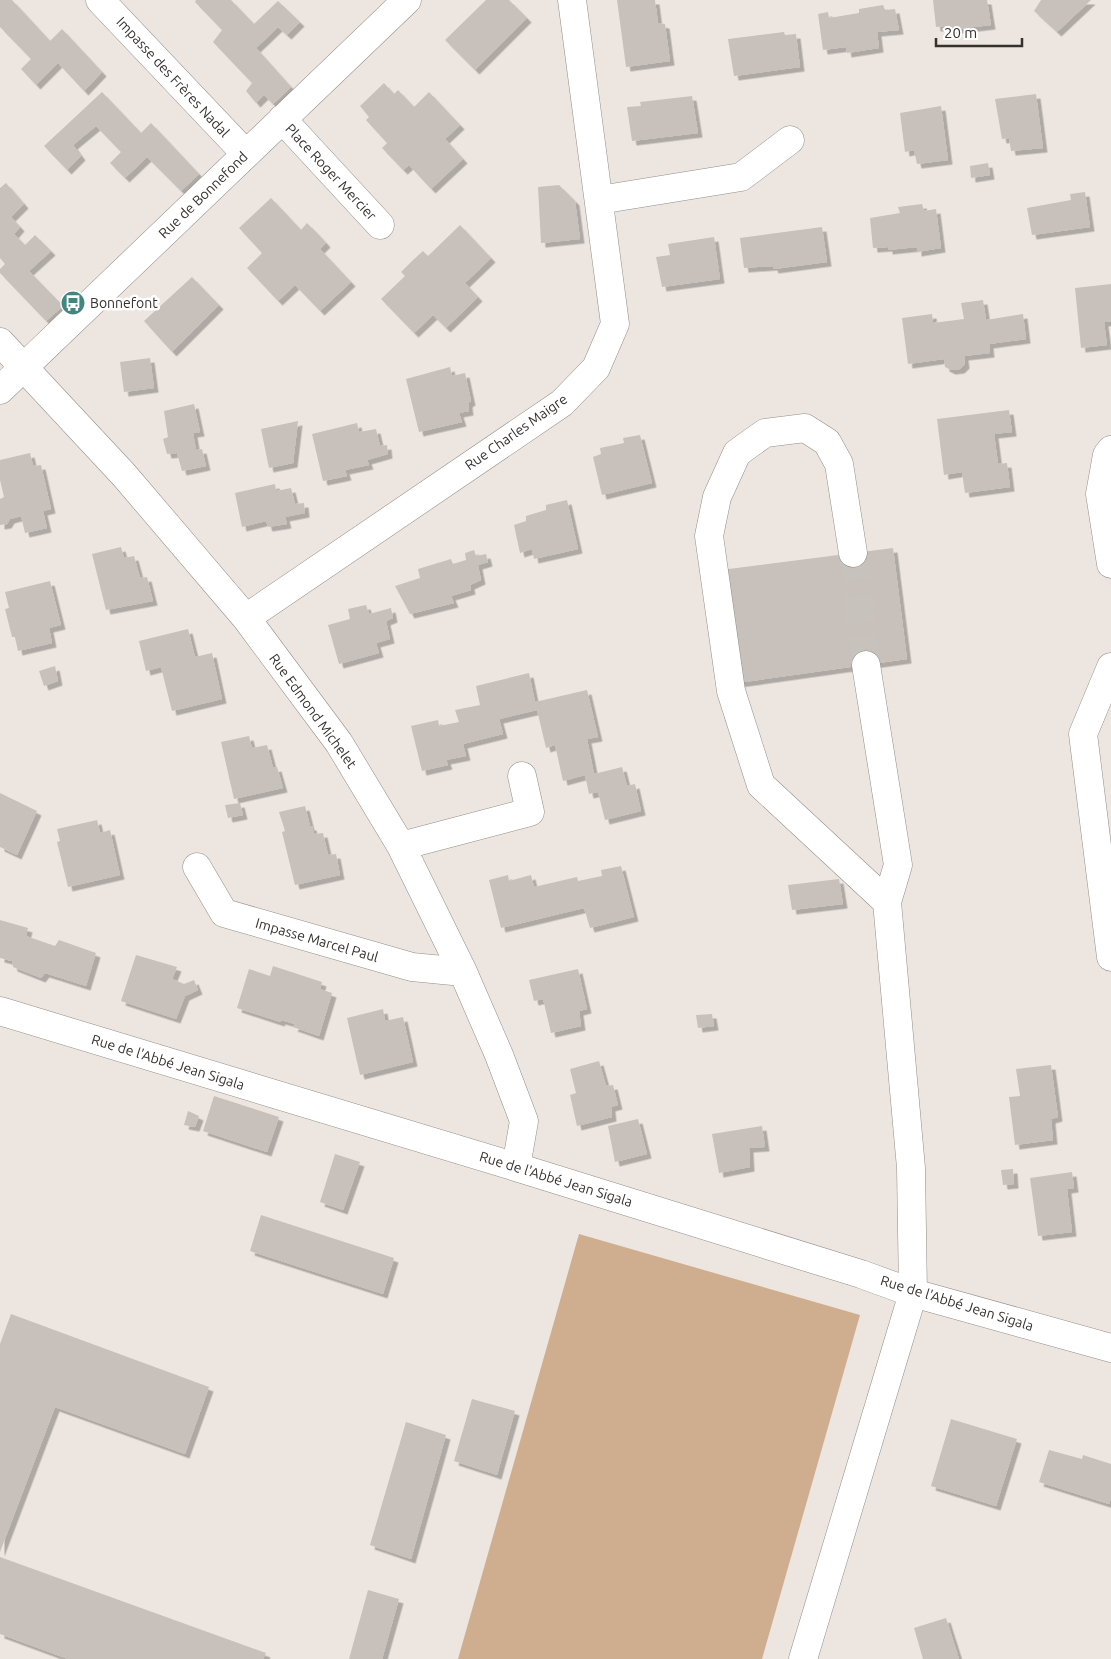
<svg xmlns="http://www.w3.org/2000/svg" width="1111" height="1659" font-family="Ubuntu,sans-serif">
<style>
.green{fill:#cfad8f}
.building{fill:#c7c0bb;filter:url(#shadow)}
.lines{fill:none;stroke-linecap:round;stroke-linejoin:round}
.minor-tunnel{stroke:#c8c2bd;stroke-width:28;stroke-dasharray:28 14;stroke-linecap:butt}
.minor-casing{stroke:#938d88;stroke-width:29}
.minor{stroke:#fff;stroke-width:28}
.labels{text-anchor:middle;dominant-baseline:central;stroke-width:5;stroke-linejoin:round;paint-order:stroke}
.street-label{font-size:14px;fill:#34312f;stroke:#fff}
.poi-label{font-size:14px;fill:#34312f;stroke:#fff;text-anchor:start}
</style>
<defs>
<filter id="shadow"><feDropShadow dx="4.5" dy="4.5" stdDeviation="0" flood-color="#0004"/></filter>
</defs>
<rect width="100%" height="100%" fill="#ede6e0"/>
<path class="green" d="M 579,1234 L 860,1315 L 762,1659 L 458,1659 Z"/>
<path class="building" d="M 0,0 L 12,0 L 50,41 L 62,29 L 102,72 L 84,91 L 58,63 L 36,85 L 21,69 L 31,59 L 0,27 Z
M 196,0 L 231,0 L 254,24 L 278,1 L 300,22 L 287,35 L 278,27 L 256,48 L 291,87 L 273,104 L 264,95 L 256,103 L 246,91 L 252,83 L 213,42 L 222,30 L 195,2 Z
M 486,0 L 509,0 L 527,18 L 475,70 L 445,40 Z
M 617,0 L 655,0 L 658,23 L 665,24 L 670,61 L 626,67 Z
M 933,0 L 987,0 L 991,25 L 949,30 L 948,26 L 936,27 Z
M 1041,0 L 1091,0 L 1057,32 L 1034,11 Z
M 883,5 L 885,10 L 895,9 L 899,30 L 877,32 L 879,48 L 847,53 L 846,47 L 823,50 L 818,14 L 828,12 L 829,18 L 859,13 L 859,9 Z
M 784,32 L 785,35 L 796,34 L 800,67 L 734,76 L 728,39 Z
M 384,83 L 394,94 L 398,90 L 414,107 L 429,92 L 460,125 L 445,139 L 463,159 L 431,189 L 409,165 L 403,170 L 382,148 L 387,143 L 366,120 L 369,117 L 360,106 Z
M 102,92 L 141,133 L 151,123 L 199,174 L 181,191 L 147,157 L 125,178 L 110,163 L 121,152 L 96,126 L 73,145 L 81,156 L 67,170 L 44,146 Z
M 1036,94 L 1043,148 L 1011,151 L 1009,138 L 1002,139 L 995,99 Z
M 692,96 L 698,133 L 632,141 L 627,107 L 641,106 L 640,102 Z
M 941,106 L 948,160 L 917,164 L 914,150 L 905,152 L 900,113 Z
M 988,163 L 990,175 L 971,178 L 970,166 Z
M 6,183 L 24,204 L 11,217 L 20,227 L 14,234 L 25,245 L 35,235 L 51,251 L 29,271 L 63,306 L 46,321 L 0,273 L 0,269 L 5,264 L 0,258 L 0,188 Z
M 559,185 L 575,201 L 580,239 L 541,243 L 538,187 Z
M 1085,192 L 1090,227 L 1032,235 L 1027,208 L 1071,200 L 1070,194 Z
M 271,198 L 301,230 L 307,223 L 317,233 L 326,243 L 320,249 L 351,282 L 320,311 L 295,285 L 278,301 L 247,268 L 262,253 L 239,228 Z
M 922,204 L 924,211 L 936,209 L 941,248 L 917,252 L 917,247 L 888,250 L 888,247 L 873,248 L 870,218 L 900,213 L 898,207 Z
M 460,225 L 491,258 L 465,283 L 478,297 L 446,328 L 433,315 L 414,333 L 381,299 L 405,276 L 401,272 L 412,261 L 423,251 L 428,256 Z
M 822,227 L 827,262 L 774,269 L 773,266 L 744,268 L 740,238 Z
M 714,237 L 720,279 L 662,287 L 656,257 L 670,255 L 668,244 Z
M 192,277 L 219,305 L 172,352 L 144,321 Z
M 1111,284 L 1111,321 L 1104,322 L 1107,345 L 1081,348 L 1075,288 Z
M 983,300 L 986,320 L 1023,314 L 1026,339 L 989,344 L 990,353 L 964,356 L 965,364 L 960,369 L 951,370 L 945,367 L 944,359 L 908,364 L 902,318 L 932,314 L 933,323 L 964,319 L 961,303 Z
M 150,358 L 154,388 L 124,392 L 120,362 Z
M 450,367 L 452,376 L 465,373 L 471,401 L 468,403 L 469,411 L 459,413 L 462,422 L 419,432 L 406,379 Z
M 194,404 L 200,432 L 193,433 L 196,450 L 202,449 L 206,466 L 182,471 L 177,453 L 167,454 L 163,439 L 168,437 L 164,411 Z
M 1009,410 L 1012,432 L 994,434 L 998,464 L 1007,463 L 1010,487 L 965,493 L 962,472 L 944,475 L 937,419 Z
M 298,421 L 293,463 L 269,468 L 261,429 Z
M 357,423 L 359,432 L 376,429 L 380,446 L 387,445 L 388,454 L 367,460 L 369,465 L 345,470 L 347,476 L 323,481 L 312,434 Z
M 640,435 L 652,483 L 602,495 L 593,457 L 601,454 L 600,448 L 624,443 L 623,438 Z
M 30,453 L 33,466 L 41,465 L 51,509 L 43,511 L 47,528 L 25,533 L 21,516 L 10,519 L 7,524 L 0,525 L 0,499 L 4,497 L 0,480 L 0,460 Z
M 275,484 L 276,491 L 291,488 L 295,504 L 304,503 L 305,513 L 285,517 L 287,524 L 268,527 L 266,521 L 242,527 L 235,493 Z
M 567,500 L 578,549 L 534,559 L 532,549 L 520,553 L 514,525 L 526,521 L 526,516 L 546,510 L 546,505 Z
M 121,547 L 124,558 L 134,556 L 140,578 L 147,577 L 153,601 L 106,610 L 92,554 Z
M 893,548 L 907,659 L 737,683 L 721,570 Z
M 474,550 L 476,556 L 486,554 L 488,562 L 478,565 L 481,580 L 470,585 L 471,590 L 451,596 L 454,603 L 410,614 L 395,586 L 420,578 L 418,569 L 451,559 L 453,564 L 466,560 L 465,553 Z
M 50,581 L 61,625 L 49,628 L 52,643 L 18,651 L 15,637 L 12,637 L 5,609 L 9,608 L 5,592 Z
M 366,605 L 369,614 L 391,608 L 393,618 L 386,621 L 390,639 L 376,643 L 379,653 L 339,664 L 328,625 L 350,619 L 348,609 Z
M 188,629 L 195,657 L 212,653 L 222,699 L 172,711 L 161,667 L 146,671 L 139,641 Z
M 55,666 L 58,681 L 44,686 L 39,671 Z
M 529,673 L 535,702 L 587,690 L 598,737 L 587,739 L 594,774 L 622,767 L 627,786 L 635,784 L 641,811 L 605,820 L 598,792 L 589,794 L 585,775 L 563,781 L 555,745 L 546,748 L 537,710 L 499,719 L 503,734 L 463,744 L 466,756 L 446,760 L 448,765 L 422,771 L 411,726 L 438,720 L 439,726 L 459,722 L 455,710 L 480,705 L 476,686 Z
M 249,736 L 252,748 L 267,745 L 273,768 L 277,767 L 283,788 L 234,799 L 221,742 Z
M 0,793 L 37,811 L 17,855 L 0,847 Z
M 240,803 L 243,815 L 228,818 L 225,805 Z
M 305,806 L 310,826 L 312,826 L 314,834 L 323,833 L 328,855 L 336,854 L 340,875 L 295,885 L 282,832 L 285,831 L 279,812 Z
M 97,820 L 100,833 L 110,830 L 120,875 L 68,887 L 57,842 L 60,841 L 57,829 Z
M 621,866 L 634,917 L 590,928 L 584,908 L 501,928 L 489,880 L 508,875 L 509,881 L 531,875 L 534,887 L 577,877 L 578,881 L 602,876 L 601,870 Z
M 839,879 L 843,904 L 792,910 L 788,885 Z
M 0,920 L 28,928 L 26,936 L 55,946 L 59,940 L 96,953 L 86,986 L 45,973 L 41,978 L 13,967 L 12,961 L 0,958 Z
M 136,955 L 177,967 L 172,979 L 184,984 L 194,980 L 198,990 L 185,996 L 176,1019 L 121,1001 Z
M 273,966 L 322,982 L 320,989 L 332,993 L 319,1036 L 293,1027 L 295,1024 L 281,1020 L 280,1022 L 237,1008 L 249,969 L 270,976 Z
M 578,969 L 587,1009 L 579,1011 L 581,1026 L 551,1033 L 543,999 L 534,1001 L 529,980 Z
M 383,1009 L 385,1021 L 403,1017 L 413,1062 L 360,1075 L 347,1018 Z
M 712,1014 L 714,1026 L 698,1028 L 696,1015 Z
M 599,1061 L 606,1086 L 613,1085 L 618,1105 L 611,1107 L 612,1117 L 577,1126 L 570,1095 L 576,1093 L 570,1069 Z
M 1051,1065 L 1058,1117 L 1051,1119 L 1053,1140 L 1015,1145 L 1009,1097 L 1020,1096 L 1016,1069 Z
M 214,1096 L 279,1117 L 267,1152 L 203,1131 Z
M 188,1111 L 199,1116 L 195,1127 L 184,1125 Z
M 638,1119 L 647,1154 L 615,1162 L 608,1126 Z
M 762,1126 L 765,1147 L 749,1148 L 750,1167 L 719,1173 L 712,1134 Z
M 335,1154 L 360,1162 L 343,1210 L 320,1202 Z
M 1013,1169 L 1014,1184 L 1003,1185 L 1001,1170 Z
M 1072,1172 L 1074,1188 L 1067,1189 L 1072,1232 L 1038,1236 L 1030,1178 Z
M 261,1215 L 394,1258 L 383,1294 L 250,1251 Z
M 11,1314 L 209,1387 L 185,1454 L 55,1407 L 0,1552 L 0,1344 Z
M 472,1399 L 515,1411 L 497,1475 L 454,1461 Z
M 951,1419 L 1017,1439 L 996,1506 L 931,1486 Z
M 406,1422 L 446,1435 L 411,1559 L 370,1545 Z
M 1049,1450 L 1082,1459 L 1083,1455 L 1111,1464 L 1111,1498 L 1109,1504 L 1039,1482 Z
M 0,1557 L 266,1653 L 263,1659 L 68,1659 L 0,1634 Z
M 368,1590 L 399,1599 L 382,1659 L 349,1659 Z
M 946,1618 L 959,1659 L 923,1659 L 914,1628 Z"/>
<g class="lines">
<path class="minor-tunnel" d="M 853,553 L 866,665"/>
<defs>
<path id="minor" d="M 100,0 L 246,154
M 282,119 L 380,225
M 599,200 L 741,177 L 790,140
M 0,342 L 124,475 L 246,618 L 339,743 L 401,846 L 463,972 L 499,1055 L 524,1121 L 516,1167
M 0,390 L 407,0
M 1111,450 L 1107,455 L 1100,494 L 1111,564
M 246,618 L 562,403 L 596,368 L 615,324 L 572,0
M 866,665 L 898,865 L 887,902
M 1111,667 L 1083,734 L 1111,957
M 401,846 L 530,812 L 522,776
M 197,867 L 224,913 L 412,967 L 463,972
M 0,1011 L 516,1167 L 861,1274 L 913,1293 L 1111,1348
M 803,1659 L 913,1293 L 911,1168 L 887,902 L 761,785 L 731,691 L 709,536 L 717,497 L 737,453 L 765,433 L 805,428 L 827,442 L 839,464 L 853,553"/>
</defs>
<use href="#minor" class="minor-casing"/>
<use href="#minor" class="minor"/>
</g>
<defs>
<symbol id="bus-disc" viewBox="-11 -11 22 22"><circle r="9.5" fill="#41877f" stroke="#fff"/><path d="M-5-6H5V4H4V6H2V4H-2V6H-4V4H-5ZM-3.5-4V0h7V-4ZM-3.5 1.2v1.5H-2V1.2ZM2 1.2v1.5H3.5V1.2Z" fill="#fff"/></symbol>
</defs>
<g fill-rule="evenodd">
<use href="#bus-disc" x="59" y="289" width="28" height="28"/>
</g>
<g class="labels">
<g class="street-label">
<text transform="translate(173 77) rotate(47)">Impasse des Frères Nadal</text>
<text transform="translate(331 172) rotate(47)">Place Roger Mercier</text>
<text transform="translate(203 195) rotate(-44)">Rue de Bonnefond</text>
<text transform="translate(516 432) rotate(-35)">Rue Charles Maigre</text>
<text transform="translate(313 711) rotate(54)">Rue Edmond Michelet</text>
<text transform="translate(317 940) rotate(16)">Impasse Marcel Paul</text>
<text transform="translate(168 1062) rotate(17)">Rue de l'Abbé Jean Sigala</text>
<text transform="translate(556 1179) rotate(17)">Rue de l'Abbé Jean Sigala</text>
<text transform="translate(957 1303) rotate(17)">Rue de l'Abbé Jean Sigala</text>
</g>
<g class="poi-label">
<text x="90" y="303">Bonnefont</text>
</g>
</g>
<path d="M936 38v8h86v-8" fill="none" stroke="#34312f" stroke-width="2.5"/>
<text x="944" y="38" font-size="15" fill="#34312f" stroke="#ffffff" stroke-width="4" paint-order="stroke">20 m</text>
</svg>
